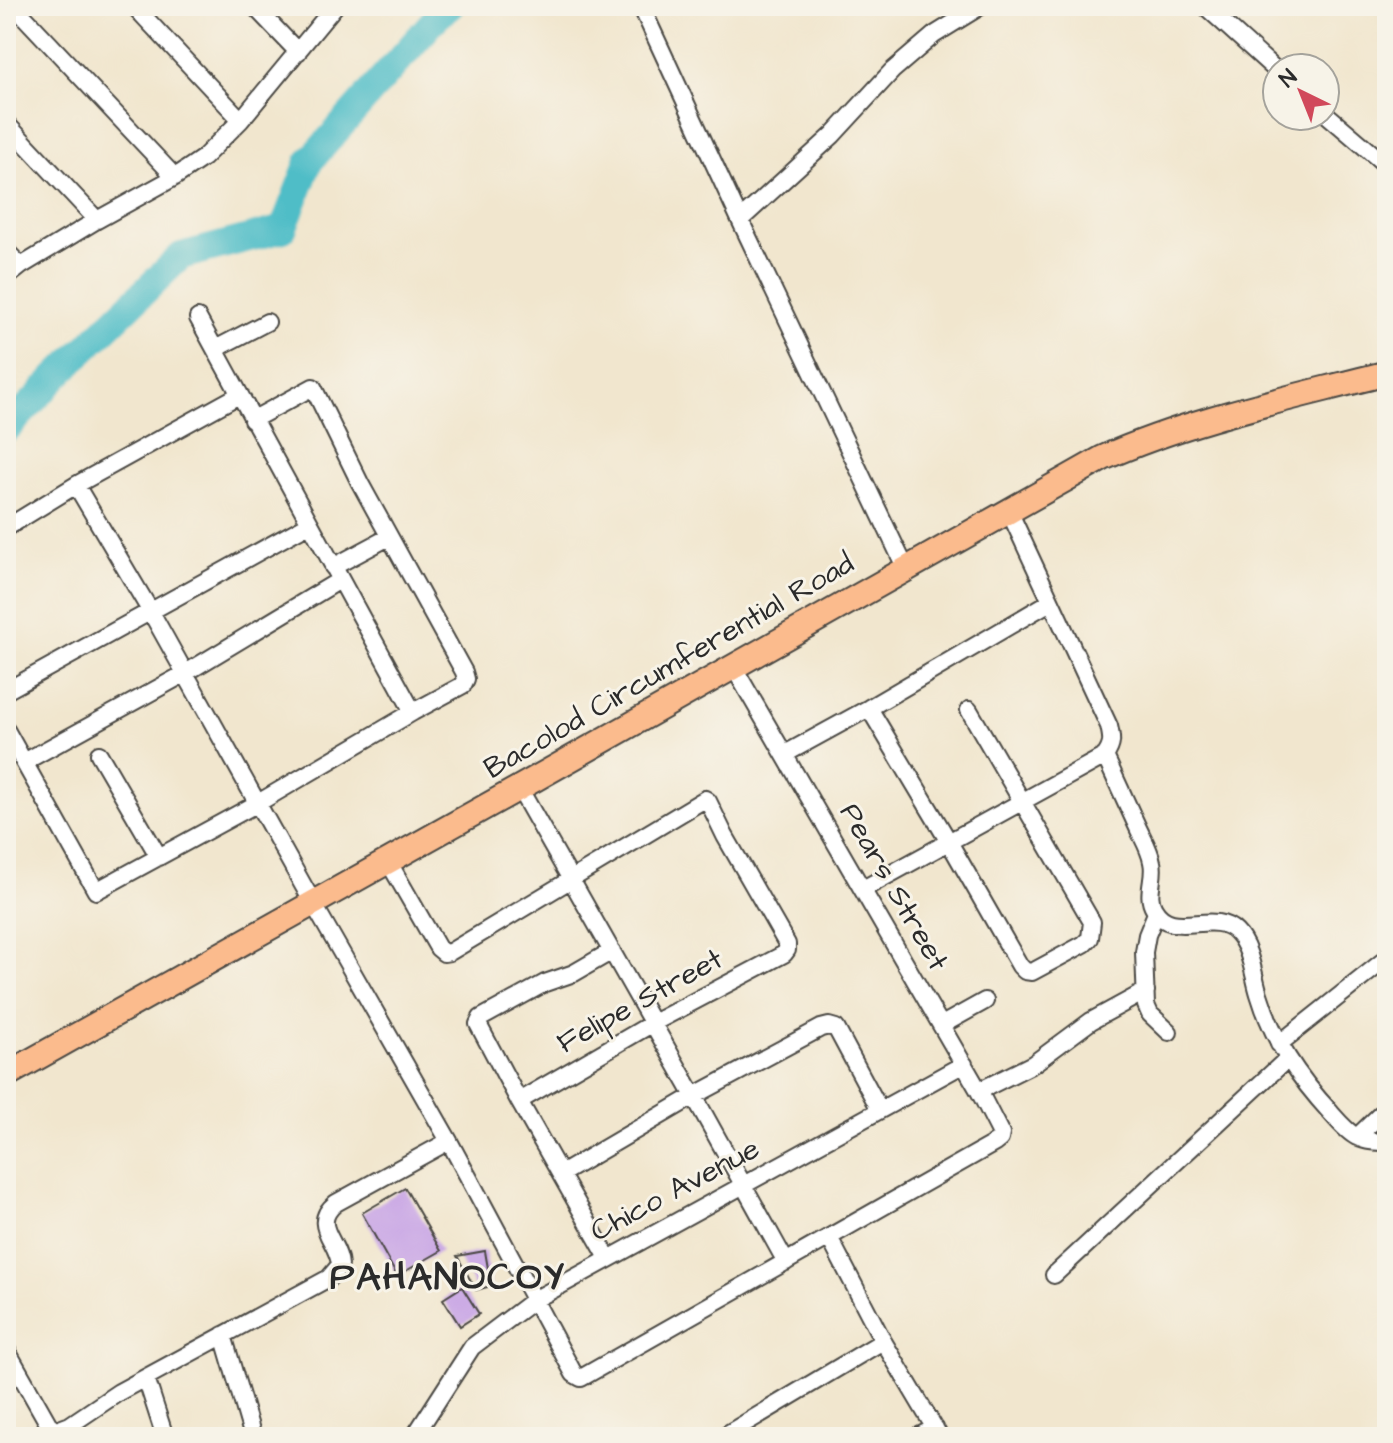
<svg xmlns="http://www.w3.org/2000/svg" width="1393" height="1443" font-family="'Architects Daughter',sans-serif">
<style>
.lines{fill:none;stroke-linecap:round;stroke-linejoin:round}
.river{stroke:#4fbdc7;stroke-width:28}
.building{fill:#c8a4e5}
.minor-casing{stroke:#494743;stroke-width:20}
.primary-casing{stroke:#494743;stroke-width:28}
.minor{stroke:#fff;stroke-width:16}
.primary{stroke:#fbbb8d;stroke-width:24}
.labels{text-anchor:middle;dominant-baseline:central;stroke-width:6;stroke-linejoin:round;paint-order:stroke}
.street-label{font-size:30px;fill:#2b2b2b;stroke:#f7f3e8}
.district-label{font-size:38px;font-weight:bold;letter-spacing:2px;fill:#2b2b2b;stroke:#f7f3e8}
</style>
<rect width="100%" height="100%" fill="#f7f3e8"/>
<filter id="ink" filterUnits="userSpaceOnUse"><feTurbulence type="fractalNoise" baseFrequency=".0125" numOctaves="2"/><feDisplacementMap in="SourceGraphic" scale="16" xChannelSelector="R" yChannelSelector="G"/><feConvolveMatrix kernelMatrix="1 2 1 2 8 2 1 2 1" color-interpolation-filters="sRGB"/></filter>
<filter id="wash" filterUnits="userSpaceOnUse"><feTurbulence type="fractalNoise" baseFrequency=".006" numOctaves="4" result="noise"/><feDisplacementMap in="SourceGraphic" scale="32" xChannelSelector="R" yChannelSelector="G"/><feGaussianBlur stdDeviation="1.8" result="paint"/><feColorMatrix in="noise" values="0 0 0 0 0 0 0 0 0 0 0 0 0 0 0 0 0 1.4 0 .05"/><feComposite in="paint" operator="in"/></filter>
<g filter="url(#wash)">
<rect width="100%" height="100%" fill="#f1e6ce"/>
<g class="lines">
<path class="river" d="M 6,430 L 56,377 L 181,256 L 283,229 L 309,162 L 437,17 L 450,6"/>
</g>
<g id="blocks">
<path class="building" d="M 405,1188 L 441,1251 L 397,1276 L 362,1213 Z
M 485,1251 L 491,1286 L 476,1290 L 457,1256 Z
M 462,1287 L 479,1314 L 460,1326 L 443,1299 Z"/>
</g>
</g>
<g filter="url(#ink)">
<use href="#blocks" fill-opacity="0" stroke="#494743" stroke-width="2"/>
<g class="lines">
<defs>
<path id="minor" d="M 14,6 L 175,177
M 134,6 L 241,120
M 254,6 L 298,52
M 641,6 L 740,220 L 906,569
M 1205,6 L 1277,71
M 1325,113 L 1387,166
M 6,123 L 97,220
M 740,220 L 833,135 L 892,71 L 934,35 L 981,6
M 6,251 L 21,266
M 6,278 L 21,266 L 97,220 L 175,177 L 203,158 L 241,120 L 335,6
M 198,318 L 413,712
M 215,349 L 267,322
M 76,485 L 151,612 L 313,903 L 449,1141 L 574,1374 L 581,1378 L 995,1143 L 1000,1139 L 1001,1134 L 979,1091 L 733,666
M 1009,511 L 1109,726 C 1112,739 1113,745 1105,756
M 6,528 L 76,485 L 239,395
M 333,567 L 389,537
M 6,691 L 309,524
M 869,708 L 949,842 L 1020,966 L 1025,971 L 1032,972 L 1084,944 L 1090,938 L 1092,922 L 969,710
M 6,730 L 96,891 L 258,803 L 413,712 L 463,685 L 466,679 L 464,672 L 360,483 L 313,387 L 252,420
M 99,754 L 159,857
M 785,754 L 869,708 L 1050,602
M 1105,756 C 1116,780 1127,804 1138,828 C 1143,839 1150,850 1152,862 C 1156,878 1145,894 1154,909 C 1172,941 1213,908 1236,932 C 1251,947 1253,975 1259,994 C 1273,1041 1298,1077 1331,1113 C 1338,1121 1347,1132 1357,1137 C 1366,1142 1377,1142 1387,1142
M 24,762 L 184,674 L 340,580
M 519,788 L 694,1096 L 786,1262
M 388,861 L 438,948 L 444,953 L 450,952 L 705,799 L 708,801 L 725,836 L 787,944 L 787,950 L 784,954 L 653,1023 L 519,1101
M 863,889 L 1105,756
M 1156,913 L 1147,935 L 1144,952 L 1146,1005 L 1150,1014 L 1169,1032
M 942,1025 L 985,1001
M 1279,1044 L 1387,958
M 979,1091 L 1033,1064 L 1091,1021 L 1146,991
M 1357,1137 L 1387,1108
M 561,1174 L 694,1096 L 821,1028 L 829,1026 L 836,1028 L 880,1110
M 608,1258 L 519,1101 L 478,1024 L 481,1018 L 545,983 L 574,973 L 612,951
M 1054,1275 L 1287,1059
M 223,1335 L 253,1437
M 883,1341 L 940,1437
M 6,1349 L 53,1432
M 146,1378 L 165,1437
M 38,1437 L 70,1425 L 119,1392 L 329,1278 L 340,1265 C 339,1241 309,1225 336,1203 L 449,1141
M 414,1437 L 472,1347 L 534,1300 L 964,1064
M 722,1437 L 883,1341 L 829,1237
M 917,1437 L 935,1428"/>
<path id="primary" d="M 6,1075 L 519,788 L 1103,458 C 1193,418 1292,398 1387,373"/>
</defs>
<use href="#minor" class="minor-casing"/>
<use href="#primary" class="primary-casing"/>
<use href="#minor" class="minor"/>
<use href="#primary" class="primary"/>
</g>
</g>
<g class="labels">
<g class="street-label">
<text transform="translate(669 666) rotate(-30)">Bacolod Circumferential Road</text>
<text transform="translate(894 887) rotate(60)">Pears Street</text>
<text transform="translate(640 1001) rotate(-29)">Felipe Street</text>
<text transform="translate(675 1190) rotate(-28)">Chico Avenue</text>
</g>
<g class="district-label">
<text x="448" y="1278">PAHANOCOY</text>
</g>
</g>
<rect width="1393" height="1443" fill="none" stroke="#f7f3e8" stroke-width="32"/>
<g transform="translate(1301 92) rotate(317)"><circle r="38" fill="#f7f3e8" stroke="#a5a39c" stroke-width="2"/>
<path d="M0-6L14 30L0 20L-14 30Z" fill="#d1495b"/>
<text y="-12" font-size="22" font-weight="bold" text-anchor="middle" fill="#2b2b2b">N</text>
</g>
</svg>
